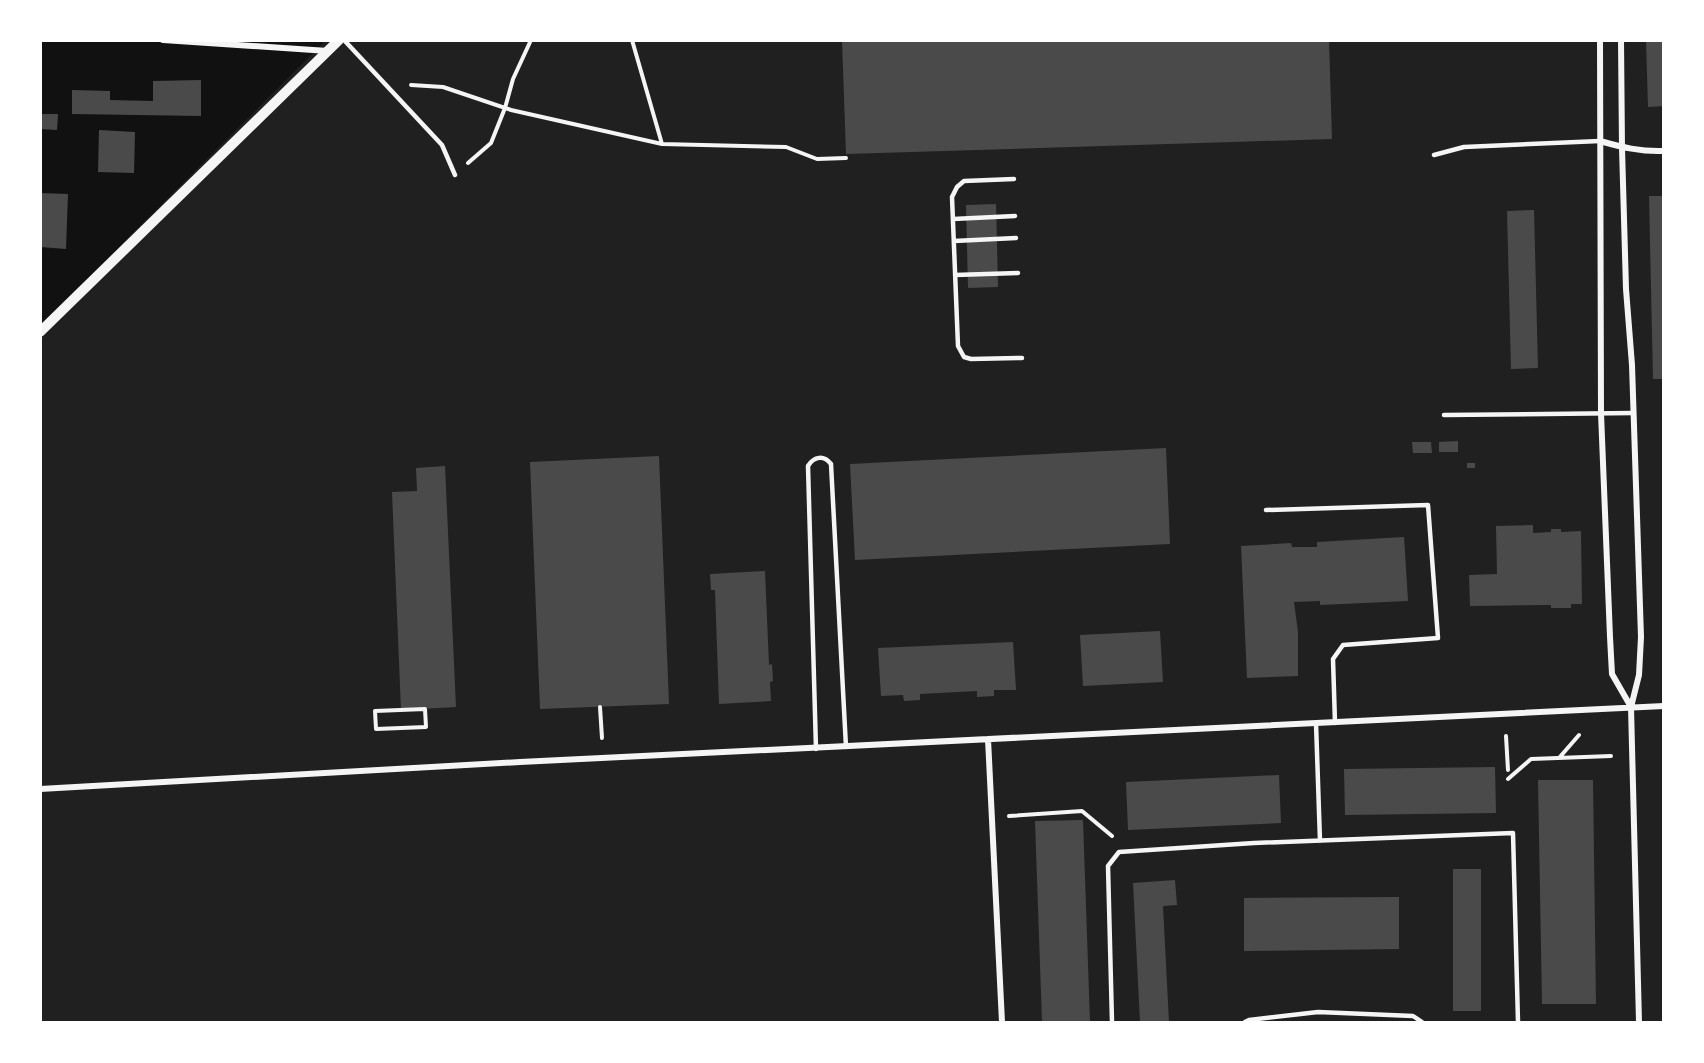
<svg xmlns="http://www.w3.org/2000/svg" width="1704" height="1063" font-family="'Public Sans',sans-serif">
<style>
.green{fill:#202020}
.building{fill:#4a4a4a}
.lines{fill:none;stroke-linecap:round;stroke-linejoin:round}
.path{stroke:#f5f5f5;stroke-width:4}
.service{stroke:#f5f5f5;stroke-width:4.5}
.minor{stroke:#f5f5f5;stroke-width:6}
.tertiary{stroke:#f5f5f5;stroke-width:10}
</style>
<rect width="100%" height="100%" fill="#111"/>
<path class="green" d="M 325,41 L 1663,41 L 1663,1022 L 41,1022 L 41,325 Z"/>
<path class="building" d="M 842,40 L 1329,40 L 1332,139 L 846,154 Z
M 1646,40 L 1664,40 L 1664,106 L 1648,107 Z
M 201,80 L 201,116 L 72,114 L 72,90 L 110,91 L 110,100 L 153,101 L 153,81 Z
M 40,114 L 58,114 L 57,130 L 40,129 Z
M 99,130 L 135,132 L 134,173 L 98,172 Z
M 40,193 L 68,194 L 66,249 L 40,247 Z
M 1649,196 L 1664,196 L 1664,379 L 1653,379 Z
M 996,204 L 998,287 L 968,288 L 966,205 Z
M 1534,210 L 1538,368 L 1511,369 L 1507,211 Z
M 1458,441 L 1458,452 L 1439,452 L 1439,442 Z
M 1412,442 L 1431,442 L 1432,453 L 1413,453 Z
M 1166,448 L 1170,544 L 855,560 L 850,464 Z
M 659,456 L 669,704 L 540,709 L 530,462 Z
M 1467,463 L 1475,463 L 1475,468 L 1467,468 Z
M 445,466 L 456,707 L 401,710 L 392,492 L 417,491 L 416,468 Z
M 1533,525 L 1533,533 L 1551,532 L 1551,529 L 1561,529 L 1561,532 L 1581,531 L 1582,604 L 1571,604 L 1571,608 L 1551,608 L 1551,605 L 1470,606 L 1469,575 L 1497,574 L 1496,526 Z
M 1404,537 L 1408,601 L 1320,605 L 1320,601 L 1294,602 L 1298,632 L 1298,676 L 1247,678 L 1241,546 L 1291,543 L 1292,547 L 1317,547 L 1317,542 Z
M 765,571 L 769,665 L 772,664 L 773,681 L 770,682 L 771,701 L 719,704 L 715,590 L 711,590 L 710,574 Z
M 1160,631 L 1163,682 L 1083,686 L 1080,635 Z
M 1013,642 L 1016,690 L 994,690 L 994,696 L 977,697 L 977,691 L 920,694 L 920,700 L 904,701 L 903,695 L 881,696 L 878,648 Z
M 1495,767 L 1496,813 L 1345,815 L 1344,769 Z
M 1279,775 L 1281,823 L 1128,830 L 1126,782 Z
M 1538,780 L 1593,780 L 1596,1004 L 1542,1004 Z
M 1083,820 L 1090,1022 L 1042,1022 L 1035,821 Z
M 1453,869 L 1481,869 L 1481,1011 L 1453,1011 Z
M 1175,880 L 1177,905 L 1163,906 L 1169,1022 L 1140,1022 L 1133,883 Z
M 1399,897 L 1399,949 L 1244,951 L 1244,898 Z"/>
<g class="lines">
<path class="path" d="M 632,40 L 662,144
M 411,85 L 443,87 L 511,110 L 662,144 L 786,147 L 817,159 L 846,158
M 468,163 L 491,143 L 505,108 L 513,79 L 531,40
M 600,707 L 602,738
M 425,709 L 426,727 L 376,729 L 375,711 Z
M 1506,736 L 1508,770
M 1559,758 L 1579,735
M 1508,779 L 1531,759 L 1611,756
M 1009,816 L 1082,811 L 1112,836"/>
<path class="service" d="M 344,40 L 442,145 L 455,175
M 1434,155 L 1464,147 L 1600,141
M 1014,179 L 964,181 L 957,187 L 952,197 L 958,346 L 964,357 L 971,359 L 1022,358
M 953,219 L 1015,216
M 954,241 L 1016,238
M 955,275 L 1018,273
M 1444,415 L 1633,413
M 1266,510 L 1428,505 L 1438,638 L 1343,645 L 1333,659 L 1335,723
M 1316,723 L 1320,841
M 816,749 L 808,466 C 814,456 824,455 831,464 L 846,747
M 1112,1022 L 1108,866 L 1119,852 L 1254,843 L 1513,833 L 1518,1022
M 1245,1022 L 1249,1020 L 1318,1012 L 1413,1016 L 1422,1022"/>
<path class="minor" d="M 163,40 L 328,51
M 1600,40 L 1601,413 L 1610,637 L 1612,674 L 1631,707
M 1621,40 L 1622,148 L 1626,289 L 1632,365 L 1641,637 L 1639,675 L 1631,707 L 1639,1022
M 1600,141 C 1621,147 1641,152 1664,151
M 988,739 L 1002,1022
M 40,789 L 520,762 L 1664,706"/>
<path class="tertiary" d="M 40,332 L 339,40"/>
</g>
<rect width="1704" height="1063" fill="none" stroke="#ffffff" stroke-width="84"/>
</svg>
